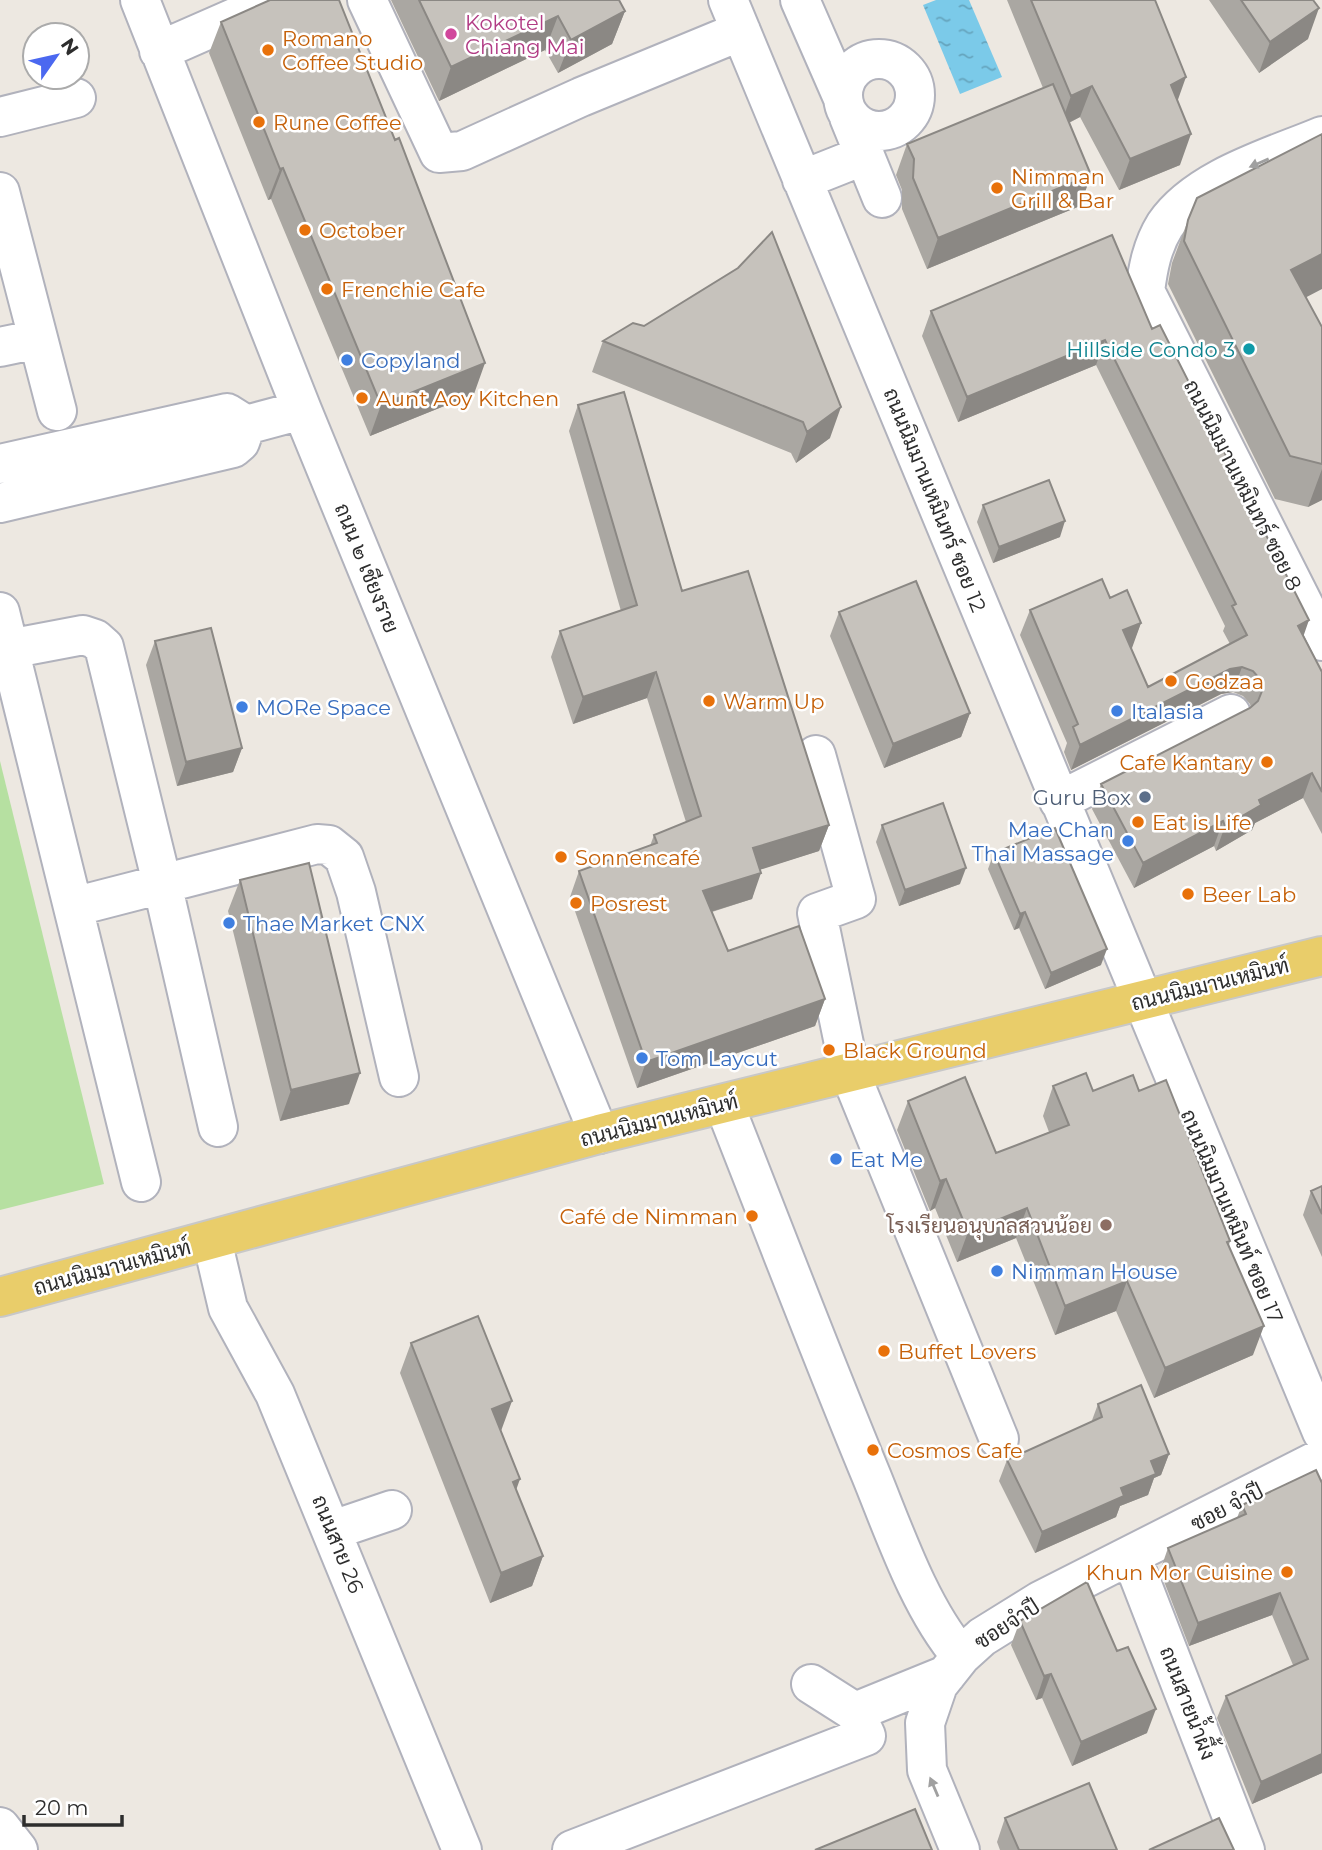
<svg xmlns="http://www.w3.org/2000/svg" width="1322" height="1850" font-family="Montserrat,Sarabun,sans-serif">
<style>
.park{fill:#b6e0a1}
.water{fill:url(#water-ripples)}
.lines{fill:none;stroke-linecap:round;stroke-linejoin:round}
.minor-casing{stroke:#b1b2bc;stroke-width:42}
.major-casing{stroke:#c8c8c8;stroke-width:42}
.minor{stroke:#fff;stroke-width:38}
.major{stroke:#e9cd6a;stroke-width:38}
.wall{fill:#aaa7a2}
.shaded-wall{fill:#8b8884}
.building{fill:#c6c2bc;stroke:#8b8884;stroke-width:2}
.oneway{fill:#a0a0a0}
.hotel-dot{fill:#d1479c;stroke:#fff;stroke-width:2.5}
.food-dot{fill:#e8710a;stroke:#fff;stroke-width:2.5}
.culture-dot{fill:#0f9aa8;stroke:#fff;stroke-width:2.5}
.shop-dot{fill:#3f7fe0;stroke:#fff;stroke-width:2.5}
.service-dot{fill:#5c6f8a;stroke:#fff;stroke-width:2.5}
.education-dot{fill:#8d6e63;stroke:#fff;stroke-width:2.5}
.labels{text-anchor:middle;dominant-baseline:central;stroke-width:5;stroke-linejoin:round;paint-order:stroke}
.hotel-label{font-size:21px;fill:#b23c85;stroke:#fff;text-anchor:start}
.food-label{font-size:21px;fill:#c56008;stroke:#fff;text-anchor:start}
.culture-label{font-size:21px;fill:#0d838f;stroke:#fff;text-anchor:end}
.shop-label{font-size:21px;fill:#366cbe;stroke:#fff;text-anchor:start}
.street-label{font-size:21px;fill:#2d2d2d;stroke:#fff}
.service-label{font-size:21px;fill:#4e5e75;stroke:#fff;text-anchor:end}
.education-label{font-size:21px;fill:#785e54;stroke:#fff;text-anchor:end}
</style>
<defs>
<pattern id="water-ripples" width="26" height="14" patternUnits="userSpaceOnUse" patternTransform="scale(1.75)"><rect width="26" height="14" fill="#7bcae9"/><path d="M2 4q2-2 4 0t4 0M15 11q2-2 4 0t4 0" fill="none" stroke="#65a4bd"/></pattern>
</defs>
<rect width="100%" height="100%" fill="#ede8e1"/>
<path class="park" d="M 0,761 L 104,1184 L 0,1210 Z"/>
<path class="water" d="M 936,0 L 969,0 L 1002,77 L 960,94 L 923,5 Z"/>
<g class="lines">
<defs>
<path id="minor" d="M 140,0 L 302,410 L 599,1134
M 367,0 L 439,153 L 462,151 L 581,97 L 741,31
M 728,0 L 1322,1432
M 800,0 L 842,96
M 159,51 L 275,0
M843 95a36 36 0 1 1 72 0a36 36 0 1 1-72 0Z
M 0,117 L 76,98
M 849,117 L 882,198
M 1322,136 C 1272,157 1197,178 1165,225 C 1152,246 1148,268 1145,291 L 1322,641
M 802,180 L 865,155
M 0,192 L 57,411
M 0,347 L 38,339
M 0,464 L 227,413 L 246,425 L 302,410
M 0,503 L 233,448 L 240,442 L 246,425
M 0,612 L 141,1182
M 9,649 L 83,635 L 95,639 L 104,647 L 162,883 L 218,1127
M 816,755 L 856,899 L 817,913 L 850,1073 L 999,1439
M 1059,801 L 1231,714
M 73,907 L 317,844 L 329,845 L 344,857 L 356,892 L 399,1077
M 724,1104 C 773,1228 820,1352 871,1475 C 895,1534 920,1608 961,1656
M 212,1240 L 228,1308 L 275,1394 L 462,1850
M 333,1530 L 392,1510
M 1131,1556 L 1245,1850
M 855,1712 L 946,1675
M 0,1827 L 18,1850
M 572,1850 L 866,1736 L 855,1712 L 811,1684
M 960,1850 L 927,1770 L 925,1723 L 938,1685 L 961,1656 L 982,1637 L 1040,1601 L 1322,1458"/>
<path id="major" d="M 0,1297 L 599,1134 L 1322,956"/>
</defs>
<use href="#minor" class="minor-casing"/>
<use href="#major" class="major-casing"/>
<use href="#minor" class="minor"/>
<use href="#major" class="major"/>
</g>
<path class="wall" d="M 391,0 L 619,0 L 625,11 L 612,44 L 558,73 L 545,50 L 439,101 Z
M 1007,0 L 1155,0 L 1178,101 L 1180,165 L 1119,190 L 1080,117 L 1069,123 L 1091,175 L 1080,206 L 927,269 L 902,209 L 902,190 L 896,175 L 907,144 L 1043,88 Z
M 1209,0 L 1313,0 L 1308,39 L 1259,73 Z
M 221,22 L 474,394 L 370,436 L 271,199 L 268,200 L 209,53 Z
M 1188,220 L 1306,297 L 1322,327 L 1322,500 L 1308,507 L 1275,499 L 1168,284 L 1172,263 Z
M 931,311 L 1152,329 L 1322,672 L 1322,834 L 1303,798 L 1255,823 L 1252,830 L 1216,851 L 1214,846 L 1134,888 L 1092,809 L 1101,784 L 1251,708 L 1250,704 L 1243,696 L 1233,692 L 1221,694 L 1071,770 L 1064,752 L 1067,743 L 1020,635 L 1030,610 L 1110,598 L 1141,623 L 1131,648 L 1148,687 L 1230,644 L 1223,631 L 1225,626 L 1096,365 L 958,422 L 922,336 Z
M 633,323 L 830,438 L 796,463 L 791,453 L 592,372 L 603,341 Z
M 578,405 L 682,591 L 829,825 L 819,851 L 760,869 L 752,899 L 712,912 L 728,951 L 825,999 L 815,1026 L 637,1088 L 570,897 L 579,871 L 650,846 L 654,835 L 686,822 L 647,698 L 573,724 L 551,657 L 560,631 L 621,611 L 569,431 Z
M 983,505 L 1060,537 L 993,563 L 977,522 Z
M 839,612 L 970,713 L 961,737 L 884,768 L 830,636 Z
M 155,641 L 242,748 L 233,772 L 177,786 L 146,665 Z
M 882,825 L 960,884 L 899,906 L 876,842 Z
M 994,853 L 1101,965 L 1045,989 L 1019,928 L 1014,930 L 988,869 Z
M 240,880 L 349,1104 L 280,1121 L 228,911 Z
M 1053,1086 L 1093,1091 L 1139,1091 L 1230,1241 L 1229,1245 L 1253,1355 L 1154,1398 L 1116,1311 L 1055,1335 L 1016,1238 L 957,1262 L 935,1208 L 930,1211 L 897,1130 L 908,1101 L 996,1153 L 1049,1132 L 1043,1116 Z
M 1322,1186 L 1322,1257 L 1303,1215 L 1311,1191 Z
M 411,1343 L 501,1431 L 516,1489 L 543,1556 L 532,1586 L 490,1603 L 400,1373 Z
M 1098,1404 L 1169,1454 L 1161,1475 L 1154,1478 L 1148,1495 L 1120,1506 L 1116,1517 L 1035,1553 L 999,1481 L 1007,1460 L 1091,1423 Z
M 1316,1470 L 1322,1773 L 1252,1804 L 1217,1718 L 1226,1696 L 1293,1665 L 1272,1615 L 1189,1646 L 1160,1571 L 1168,1548 L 1237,1518 L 1242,1505 Z
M 1020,1621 L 1117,1651 L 1147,1733 L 1072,1766 L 1042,1698 L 1036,1700 L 1011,1645 Z
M 1005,1818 L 1117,1850 L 1000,1850 L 997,1842 Z"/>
<path class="shaded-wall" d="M 1319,8 L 1308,39 L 1259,73 L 1270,42 Z
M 625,11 L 612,44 L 558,73 L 571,40 Z
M 558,16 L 545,50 L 439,101 L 451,67 Z
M 1186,77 L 1175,108 L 1171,85 Z
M 1092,86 L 1080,117 L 1060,127 L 1071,96 Z
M 1191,134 L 1180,165 L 1119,190 L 1130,159 Z
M 283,168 L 271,199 L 268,200 L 280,169 Z
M 1091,175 L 1080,206 L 927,269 L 938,238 Z
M 1322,254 L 1322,289 L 1276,313 L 1291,270 Z
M 1105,340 L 1096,365 L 958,422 L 967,397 Z
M 485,363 L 474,394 L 370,436 L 381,405 Z
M 841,407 L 830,438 L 796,463 L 807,432 Z
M 1322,469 L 1322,500 L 1308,507 Z
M 1065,521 L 1060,537 L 993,563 L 999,547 Z
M 1309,620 L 1300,646 L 1298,626 Z
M 1141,623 L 1132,648 L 1114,655 L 1123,630 Z
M 1242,667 L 1233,692 L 1221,694 L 1071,770 L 1080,745 L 1230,669 Z
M 656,672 L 647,698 L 573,724 L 583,697 Z
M 970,713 L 961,737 L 884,768 L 893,744 Z
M 242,748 L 233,772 L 177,786 L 186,762 Z
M 1312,773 L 1303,798 L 1255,823 L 1252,830 L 1216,851 L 1225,826 L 1259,800 Z
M 1223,821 L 1214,846 L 1134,888 L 1143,863 Z
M 829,825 L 819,851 L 744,875 L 753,848 Z
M 966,868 L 960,884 L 899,906 L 905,890 Z
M 761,873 L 752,899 L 694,917 L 703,891 Z
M 1025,912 L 1019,928 L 1014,930 L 1020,914 Z
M 1107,949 L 1101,965 L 1045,989 L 1051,973 Z
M 825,999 L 815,1026 L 637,1088 L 646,1062 Z
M 360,1073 L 349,1104 L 280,1121 L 291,1090 Z
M 946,1179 L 935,1208 L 930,1211 L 940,1181 Z
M 1027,1208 L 1016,1238 L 957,1262 L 968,1232 Z
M 1127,1281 L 1116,1311 L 1055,1335 L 1065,1306 Z
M 1264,1326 L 1253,1355 L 1154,1398 L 1165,1368 Z
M 512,1401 L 501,1431 L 492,1409 Z
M 1169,1454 L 1161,1475 L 1154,1478 L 1148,1495 L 1120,1506 L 1116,1517 L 1035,1553 L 1042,1532 L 1121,1488 L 1151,1461 Z
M 520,1479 L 509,1510 L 513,1482 Z
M 543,1556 L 532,1586 L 490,1603 L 501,1573 Z
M 1280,1593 L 1272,1615 L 1189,1646 L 1198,1623 Z
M 1051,1674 L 1042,1698 L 1036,1700 L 1044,1676 Z
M 1156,1709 L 1147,1733 L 1072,1766 L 1081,1742 Z
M 1322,1754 L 1322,1773 L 1252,1804 L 1261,1782 Z"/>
<path class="building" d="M 270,0 L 339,0 L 395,140 L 399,138 L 485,363 L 381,405 L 283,168 L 280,169 L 221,22 Z
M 419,0 L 619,0 L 625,11 L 571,40 L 558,16 L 451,67 Z
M 1031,0 L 1155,0 L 1186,77 L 1171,85 L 1191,134 L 1130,159 L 1092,86 L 1071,96 Z
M 1241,0 L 1313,0 L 1319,8 L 1270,42 Z
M 1053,84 L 1091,175 L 938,238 L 913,178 L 914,159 L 907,144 Z
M 1322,134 L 1322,254 L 1291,270 L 1322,327 L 1322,464 L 1290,456 L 1184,241 L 1188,220 L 1197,198 Z
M 772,232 L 841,407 L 807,432 L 803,422 L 603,341 L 633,323 L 644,326 L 738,268 Z
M 1112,235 L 1152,329 L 1160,325 L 1309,620 L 1298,626 L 1322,672 L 1322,792 L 1312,773 L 1259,800 L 1261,805 L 1225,826 L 1223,821 L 1143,863 L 1101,784 L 1250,708 L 1258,701 L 1262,691 L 1259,678 L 1253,671 L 1242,667 L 1230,669 L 1080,745 L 1073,727 L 1078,724 L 1030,610 L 1102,579 L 1110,598 L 1127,590 L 1141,623 L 1123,630 L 1148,687 L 1247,635 L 1232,606 L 1236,604 L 1105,340 L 967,397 L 931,311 Z
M 624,392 L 682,591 L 748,571 L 829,825 L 753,848 L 761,873 L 703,891 L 728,951 L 799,926 L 825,999 L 646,1062 L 579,871 L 657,843 L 654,835 L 701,816 L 656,672 L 583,697 L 560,631 L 637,605 L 578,405 Z
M 1049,480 L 1065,521 L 999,547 L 983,505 Z
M 916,581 L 970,713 L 893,744 L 839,612 Z
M 211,628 L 242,748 L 186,762 L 155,641 Z
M 943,803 L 966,868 L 905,890 L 882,825 Z
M 1055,828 L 1107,949 L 1051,973 L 1025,912 L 1020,914 L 994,853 Z
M 309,863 L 360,1073 L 291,1090 L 240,880 Z
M 1086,1073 L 1093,1091 L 1133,1075 L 1139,1091 L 1166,1080 L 1230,1241 L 1227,1242 L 1264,1326 L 1165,1368 L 1127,1281 L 1065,1306 L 1027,1208 L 968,1232 L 946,1179 L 940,1181 L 908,1101 L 965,1077 L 996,1153 L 1069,1125 L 1053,1086 Z
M 1322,1186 L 1322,1214 L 1311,1191 Z
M 478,1316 L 512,1401 L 492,1409 L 520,1479 L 513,1482 L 543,1556 L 501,1573 L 411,1343 Z
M 1141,1385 L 1169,1454 L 1151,1461 L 1156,1474 L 1121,1488 L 1124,1496 L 1042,1532 L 1007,1460 L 1102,1417 L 1098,1404 Z
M 1316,1470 L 1322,1483 L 1322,1754 L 1261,1782 L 1226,1696 L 1308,1659 L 1280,1593 L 1198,1623 L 1168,1548 L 1246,1514 L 1242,1505 Z
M 1087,1582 L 1117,1651 L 1128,1647 L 1156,1709 L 1081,1742 L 1051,1674 L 1044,1676 L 1020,1621 Z
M 1089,1783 L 1117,1850 L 1019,1850 L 1005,1818 Z
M 915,1809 L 932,1850 L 815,1850 Z
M 1219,1818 L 1234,1850 L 1149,1850 Z"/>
<defs><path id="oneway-solid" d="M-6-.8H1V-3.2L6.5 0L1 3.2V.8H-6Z" transform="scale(1.75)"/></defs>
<g class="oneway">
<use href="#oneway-solid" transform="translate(1259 163) rotate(157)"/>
<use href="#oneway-solid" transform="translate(934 1787) rotate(-113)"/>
</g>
<circle class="hotel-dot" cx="451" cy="34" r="7"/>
<g class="food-dot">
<circle cx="268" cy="50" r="7"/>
<circle cx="259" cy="122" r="7"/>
<circle cx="997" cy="188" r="7"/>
<circle cx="305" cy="230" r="7"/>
<circle cx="327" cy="289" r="7"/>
<circle cx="362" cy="398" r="7"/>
<circle cx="1171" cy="681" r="7"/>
<circle cx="709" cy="701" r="7"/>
<circle cx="1267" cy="762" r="7"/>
<circle cx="1138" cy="822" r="7"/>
<circle cx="561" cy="857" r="7"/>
<circle cx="1188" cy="894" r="7"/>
<circle cx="576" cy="903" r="7"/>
<circle cx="829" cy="1050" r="7"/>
<circle cx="752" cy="1216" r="7"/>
<circle cx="884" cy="1351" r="7"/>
<circle cx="873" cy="1450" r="7"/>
<circle cx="1287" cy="1572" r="7"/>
</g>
<circle class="culture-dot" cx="1249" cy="349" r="7"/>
<g class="shop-dot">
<circle cx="347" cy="360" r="7"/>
<circle cx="242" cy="707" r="7"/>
<circle cx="1117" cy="711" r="7"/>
<circle cx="1128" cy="841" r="7"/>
<circle cx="229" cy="923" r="7"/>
<circle cx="642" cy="1058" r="7"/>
<circle cx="836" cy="1159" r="7"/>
<circle cx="997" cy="1271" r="7"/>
</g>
<circle class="service-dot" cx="1145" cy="797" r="7"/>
<circle class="education-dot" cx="1106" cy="1225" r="7"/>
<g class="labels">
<g class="hotel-label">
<text x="465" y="22">Kokotel<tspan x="465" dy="24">Chiang Mai</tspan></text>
</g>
<g class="food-label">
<text x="282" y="38">Romano<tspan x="282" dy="24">Coffee Studio</tspan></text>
<text x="273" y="122">Rune Coffee</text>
<text x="1011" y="176">Nimman<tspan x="1011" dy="24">Grill &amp; Bar</tspan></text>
<text x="319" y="230">October</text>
<text x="341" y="289">Frenchie Cafe</text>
<text x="376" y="398">Aunt Aoy Kitchen</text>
<text x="1185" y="681">Godzaa</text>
<text x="723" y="701">Warm Up</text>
<text x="1253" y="762" text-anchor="end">Cafe Kantary</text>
<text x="1152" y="822">Eat is Life</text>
<text x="575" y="857">Sonnencafé</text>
<text x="1202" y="894">Beer Lab</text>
<text x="590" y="903">Posrest</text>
<text x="843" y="1050">Black Ground</text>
<text x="738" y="1216" text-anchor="end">Café de Nimman</text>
<text x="898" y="1351">Buffet Lovers</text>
<text x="887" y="1450">Cosmos Cafe</text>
<text x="1273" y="1572" text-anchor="end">Khun Mor Cuisine</text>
</g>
<g class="culture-label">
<text x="1235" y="349">Hillside Condo 3</text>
</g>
<g class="shop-label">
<text x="361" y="360">Copyland</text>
<text x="256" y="707">MORe Space</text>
<text x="1131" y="711">Italasia</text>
<text x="1114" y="829" text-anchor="end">Mae Chan<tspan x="1114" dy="24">Thai Massage</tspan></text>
<text x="243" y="923">Thae Market CNX</text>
<text x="656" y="1058">Tom Laycut</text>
<text x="850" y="1159">Eat Me</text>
<text x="1011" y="1271">Nimman House</text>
</g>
<g class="street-label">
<text transform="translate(1243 485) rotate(63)">ถนนนิมมานเหมินทร์ ซอย 8</text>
<text transform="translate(935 500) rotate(68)">ถนนนิมมานเหมินทร์ ซอย 12</text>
<text transform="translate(367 568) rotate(68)">ถนน ๒ เชียงราย</text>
<text transform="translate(1210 984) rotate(-14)">ถนนนิมมานเหมินท์</text>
<text transform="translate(659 1120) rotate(-14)">ถนนนิมมานเหมินท์</text>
<text transform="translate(1232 1216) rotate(67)">ถนนนิมมานเหมินท์ ซอย 17</text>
<text transform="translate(112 1267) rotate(-15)">ถนนนิมมานเหมินท์</text>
<text transform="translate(1227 1507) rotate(-27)">ซอย จำปี</text>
<text transform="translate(338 1544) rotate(68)">ถนนสาย 26</text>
<text transform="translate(1007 1624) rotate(-33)">ซอยจำปี</text>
<text transform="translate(1188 1703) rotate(69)">ถนนสายน้ำผึ้ง</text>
</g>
<g class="service-label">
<text x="1131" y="797">Guru Box</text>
</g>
<g class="education-label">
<text x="1092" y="1225">โรงเรียนอนุบาลสวนน้อย</text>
</g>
</g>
<g transform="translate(56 56) rotate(56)"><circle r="33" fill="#ffffff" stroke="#ababab" stroke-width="2"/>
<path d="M0-5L12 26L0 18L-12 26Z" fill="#4b68f0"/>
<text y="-10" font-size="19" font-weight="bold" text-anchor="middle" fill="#2d2d2d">N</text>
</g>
<path d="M24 1815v10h98v-10" fill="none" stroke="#2d2d2d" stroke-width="3.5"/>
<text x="35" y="1815" font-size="21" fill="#2d2d2d" stroke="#ffffff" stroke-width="5" paint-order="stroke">20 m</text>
</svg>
